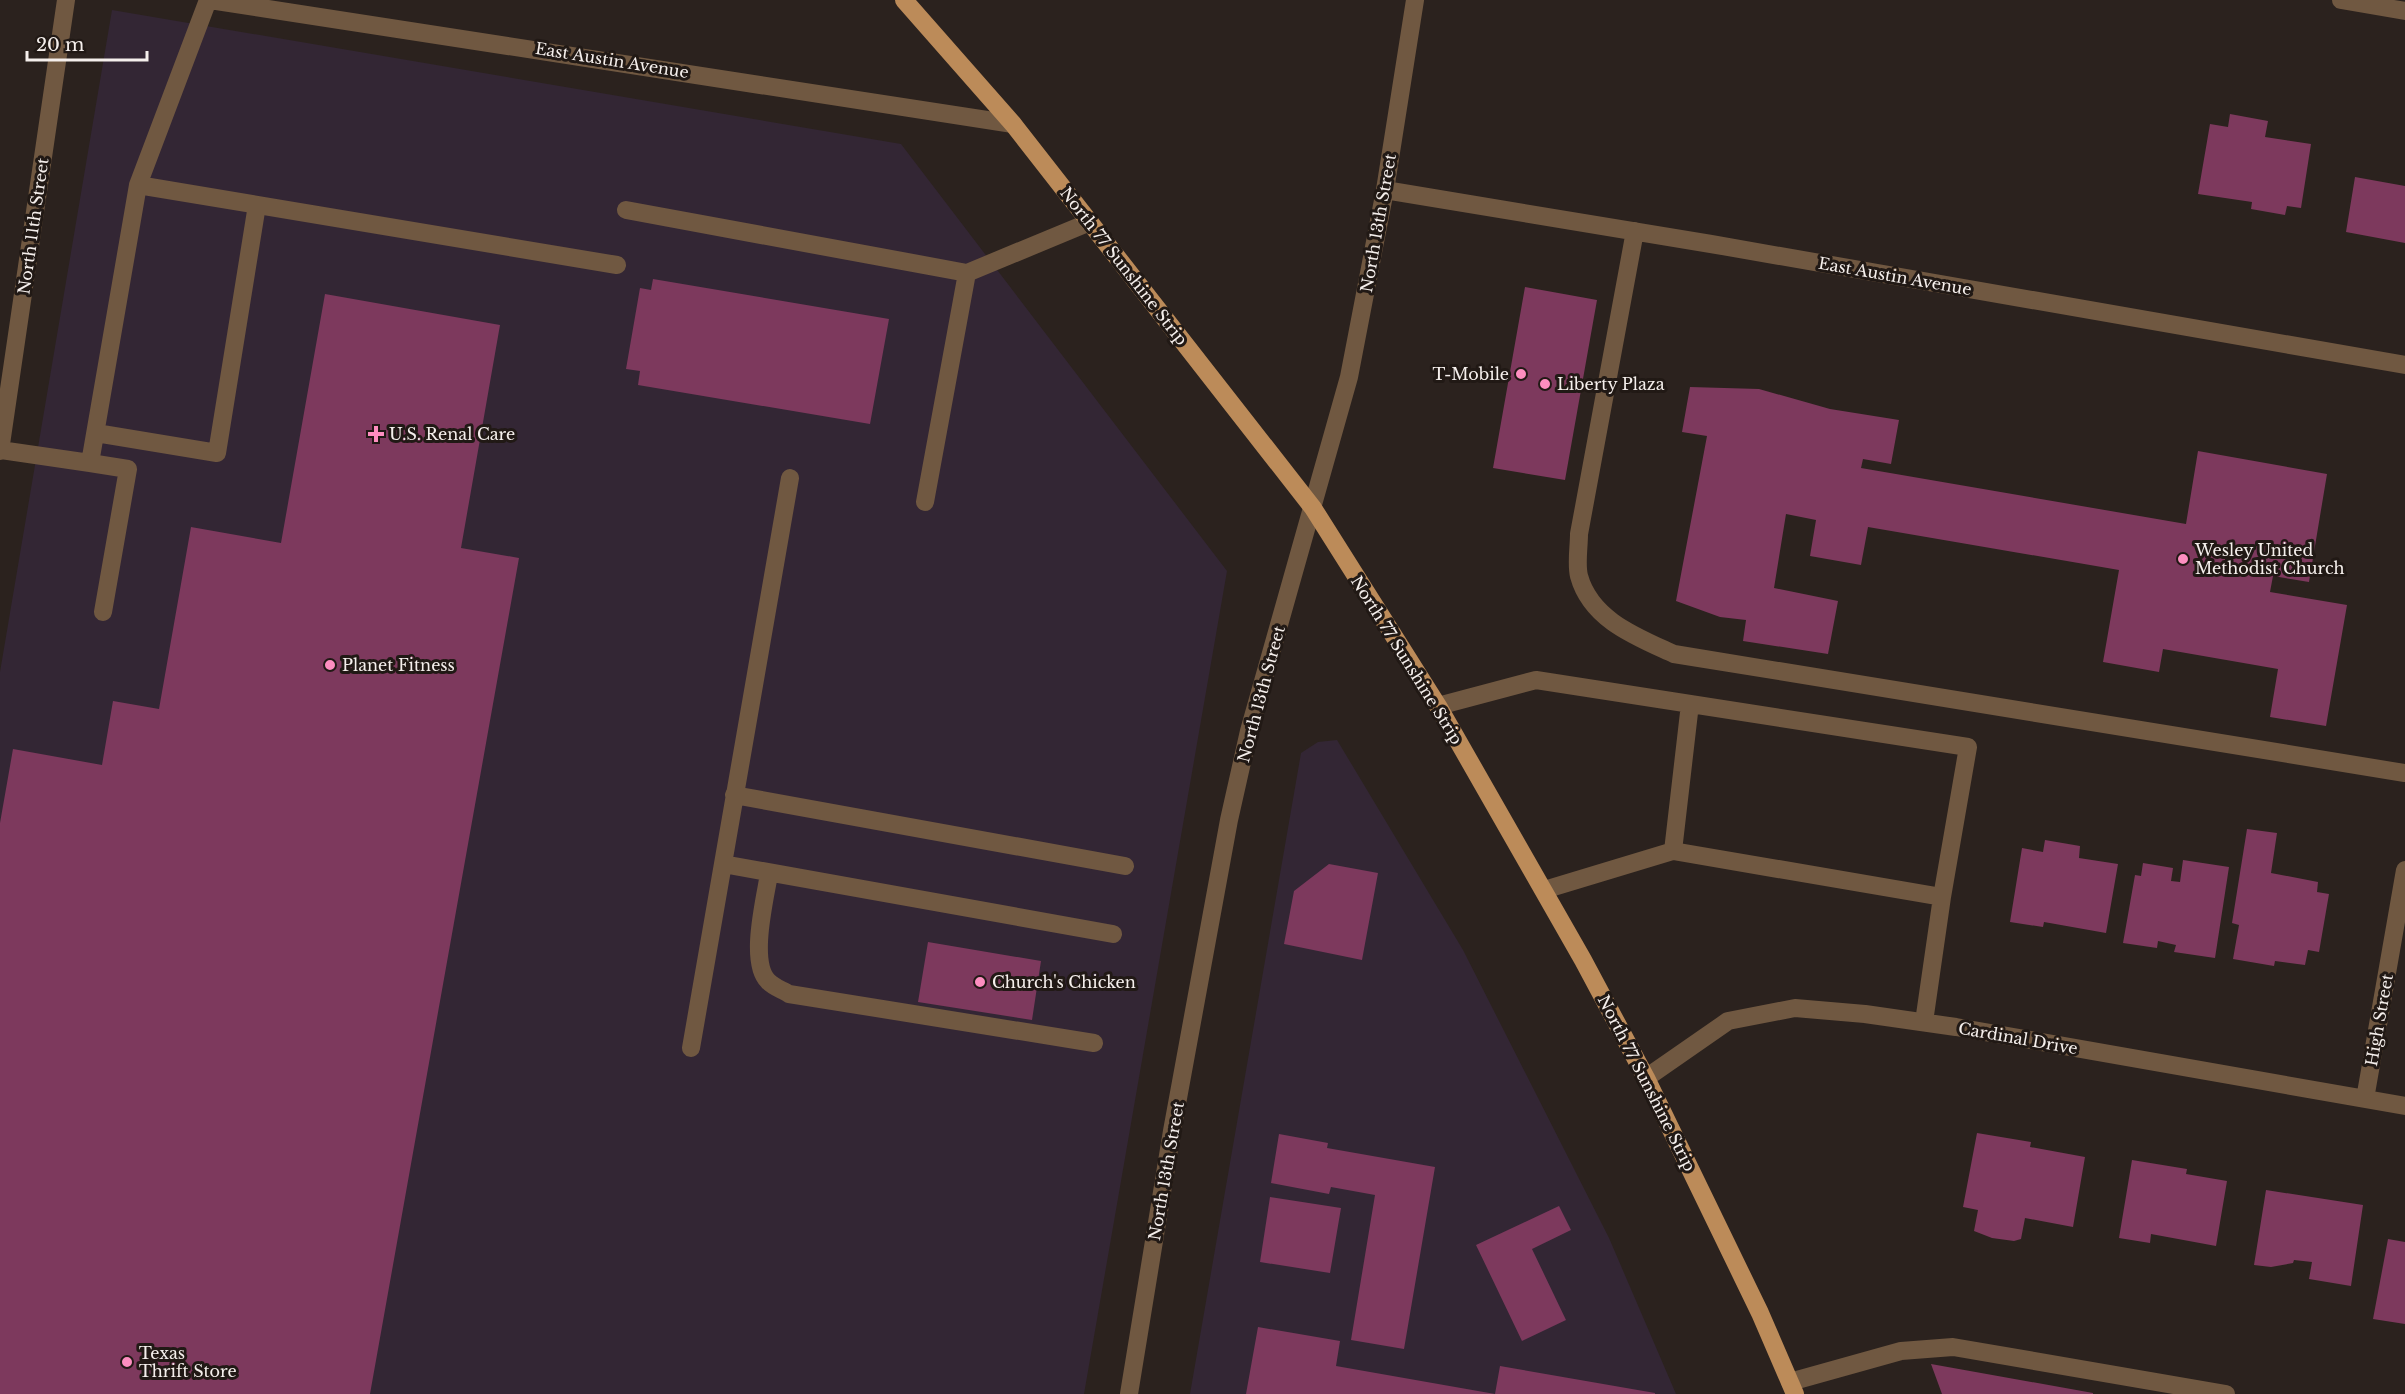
<svg xmlns="http://www.w3.org/2000/svg" width="2405" height="1394" font-family="'Libre Baskerville',serif">
<style>
.commercial{fill:#332634}
.building{fill:#7d395d}
.lines{fill:none;stroke-linecap:round;stroke-linejoin:round}
.minor{stroke:#705841;stroke-width:18}
.major{stroke:#bc8b59;stroke-width:18}
.poi-dot{fill:#fd8ec0;stroke:#211915;stroke-width:2}
.labels{text-anchor:middle;dominant-baseline:central;stroke-width:6;stroke-linejoin:round;paint-order:stroke}
.street-label{font-size:16px;fill:#f5efec;stroke:#211915}
.poi-label{font-size:16px;fill:#f5efec;stroke:#211915;text-anchor:start}
</style>
<rect width="100%" height="100%" fill="#2b221e"/>
<path class="commercial" d="M 112,10 L 901,144 L 1227,571 L 1084,1394 L 0,1394 L 0,672 Z
M 1337,740 L 1463,950 L 1609,1238 L 1676,1394 L 1190,1394 L 1301,753 L 1318,742 Z"/>
<path class="building" d="M 2230,114 L 2268,121 L 2265,137 L 2311,144 L 2301,208 L 2287,206 L 2285,215 L 2251,209 L 2252,202 L 2198,194 L 2210,124 L 2228,127 Z
M 2355,177 L 2405,186 L 2405,243 L 2346,232 Z
M 653,279 L 889,319 L 870,424 L 638,385 L 640,371 L 626,369 L 640,288 L 651,290 Z
M 1525,287 L 1597,300 L 1565,480 L 1493,468 Z
M 325,294 L 500,325 L 461,548 L 519,558 L 370,1394 L 0,1394 L 0,823 L 13,749 L 102,765 L 113,701 L 159,709 L 191,527 L 281,543 Z
M 1690,387 L 1759,389 L 1830,409 L 1899,420 L 1891,464 L 1863,459 L 1861,468 L 2186,524 L 2198,451 L 2327,474 L 2309,582 L 2273,576 L 2270,592 L 2347,605 L 2326,726 L 2270,717 L 2278,669 L 2163,649 L 2159,672 L 2103,662 L 2119,570 L 1868,527 L 1861,565 L 1810,556 L 1816,520 L 1786,514 L 1774,588 L 1838,601 L 1828,654 L 1743,641 L 1746,620 L 1720,617 L 1676,601 L 1707,436 L 1682,432 Z
M 2247,829 L 2277,833 L 2271,873 L 2318,882 L 2317,892 L 2329,894 L 2319,952 L 2308,950 L 2305,965 L 2275,961 L 2274,966 L 2233,959 L 2239,925 L 2232,923 Z
M 2045,840 L 2080,846 L 2079,858 L 2118,864 L 2106,933 L 2044,922 L 2043,927 L 2010,922 L 2022,848 L 2043,852 Z
M 2183,860 L 2229,867 L 2215,958 L 2174,952 L 2176,945 L 2158,941 L 2157,948 L 2123,943 L 2135,875 L 2141,876 L 2143,863 L 2173,868 L 2171,881 L 2180,882 Z
M 1329,864 L 1378,873 L 1362,960 L 1284,944 L 1294,891 Z
M 928,942 L 1041,961 L 1032,1020 L 918,1002 Z
M 1977,1133 L 2031,1142 L 2030,1147 L 2085,1157 L 2073,1227 L 2025,1218 L 2021,1239 L 2014,1241 L 1992,1238 L 1974,1231 L 1978,1210 L 1963,1207 Z
M 1279,1134 L 1328,1143 L 1327,1148 L 1435,1167 L 1404,1349 L 1351,1340 L 1375,1195 L 1331,1187 L 1329,1194 L 1271,1183 Z
M 2132,1160 L 2187,1169 L 2186,1174 L 2227,1181 L 2216,1246 L 2151,1234 L 2150,1243 L 2119,1238 Z
M 2266,1190 L 2363,1205 L 2351,1286 L 2309,1279 L 2312,1262 L 2294,1260 L 2293,1263 L 2271,1267 L 2254,1265 Z
M 1270,1197 L 1341,1208 L 1330,1273 L 1260,1262 Z
M 1559,1206 L 1571,1230 L 1532,1249 L 1566,1320 L 1522,1341 L 1476,1245 Z
M 2388,1239 L 2405,1242 L 2405,1324 L 2373,1319 Z
M 1258,1327 L 1340,1341 L 1336,1366 L 1495,1394 L 1246,1394 Z
M 1931,1364 L 2093,1393 L 2093,1394 L 1942,1394 Z
M 1500,1366 L 1655,1393 L 1655,1394 L 1495,1394 Z"/>
<g class="lines">
<path class="minor" d="M 208,0 L 138,185 L 617,265
M 210,0 L 1013,124
M 2341,0 L 2405,11
M 1385,190 L 1711,244 L 2405,365
M 626,210 L 967,273 L 925,502
M 1635,231 L 1579,534 C 1579,547 1576,564 1579,576 C 1591,620 1637,637 1674,654 L 2405,773
M 967,273 L 1090,222
M 96,433 L 217,453 L 257,205
M 0,450 L 90,463 L 138,185
M 0,451 L 66,0
M 90,463 L 128,469 L 103,612
M 1438,706 L 1536,680 L 1968,747 L 1942,897 L 1924,1022
M 734,795 L 1125,866
M 1673,851 L 1690,704
M 723,864 L 1113,934
M 769,874 C 765,899 749,962 768,981 C 773,987 783,990 789,994 L 1094,1043
M 1544,890 L 1673,851 L 1942,897
M 691,1048 L 790,478
M 1646,1078 L 1728,1021 L 1795,1008 L 1865,1014 L 1956,1027 L 2405,1106
M 2365,1099 L 2405,870
M 1790,1382 L 1901,1351 L 1953,1347 L 2226,1394
M 1129,1394 L 1172,1131 L 1229,820 L 1249,731 L 1349,377 L 1385,190 L 1415,0"/>
<path class="major" d="M 904,0 L 1013,124 L 1313,508 L 1438,706 L 1583,960 L 1646,1078 L 1760,1313 L 1795,1394"/>
</g>
<g class="poi-dot">
<circle cx="1521" cy="374" r="6"/>
<circle cx="1545" cy="384" r="6"/>
<path d="M373 425h6v6h6v6h-6v6h-6v-6h-6v-6h6z"/>
<circle cx="2183" cy="559" r="6"/>
<circle cx="330" cy="665" r="6"/>
<circle cx="980" cy="982" r="6"/>
<circle cx="127" cy="1362" r="6"/>
</g>
<g class="labels">
<g class="street-label">
<text transform="translate(612 60) rotate(9)">East Austin Avenue</text>
<text transform="translate(1378 223) rotate(-80)">North 13th Street</text>
<text transform="translate(33 226) rotate(-82)">North 11th Street</text>
<text transform="translate(1124 266) rotate(52)">North 77 Sunshine Strip</text>
<text transform="translate(1895 276) rotate(10)">East Austin Avenue</text>
<text transform="translate(1407 660) rotate(58)">North 77 Sunshine Strip</text>
<text transform="translate(1261 694) rotate(-75)">North 13th Street</text>
<text transform="translate(2379 1020) rotate(-80)">High Street</text>
<text transform="translate(2018 1038) rotate(10)">Cardinal Drive</text>
<text transform="translate(1647 1083) rotate(63)">North 77 Sunshine Strip</text>
<text transform="translate(1166 1171) rotate(-80)">North 13th Street</text>
</g>
<g class="poi-label">
<text x="1509" y="374" text-anchor="end">T-Mobile</text>
<text x="1557" y="384">Liberty Plaza</text>
<text x="389" y="434">U.S. Renal Care</text>
<text x="2195" y="550">Wesley United<tspan x="2195" dy="18">Methodist Church</tspan></text>
<text x="342" y="665">Planet Fitness</text>
<text x="992" y="982">Church's Chicken</text>
<text x="139" y="1353">Texas<tspan x="139" dy="18">Thrift Store</tspan></text>
</g>
</g>
<path d="M27 51v9h120v-9" fill="none" stroke="#f5efec" stroke-width="3"/>
<text x="36" y="51" font-size="18" fill="#f5efec" stroke="#211915" stroke-width="4.5" paint-order="stroke">20 m</text>
</svg>
